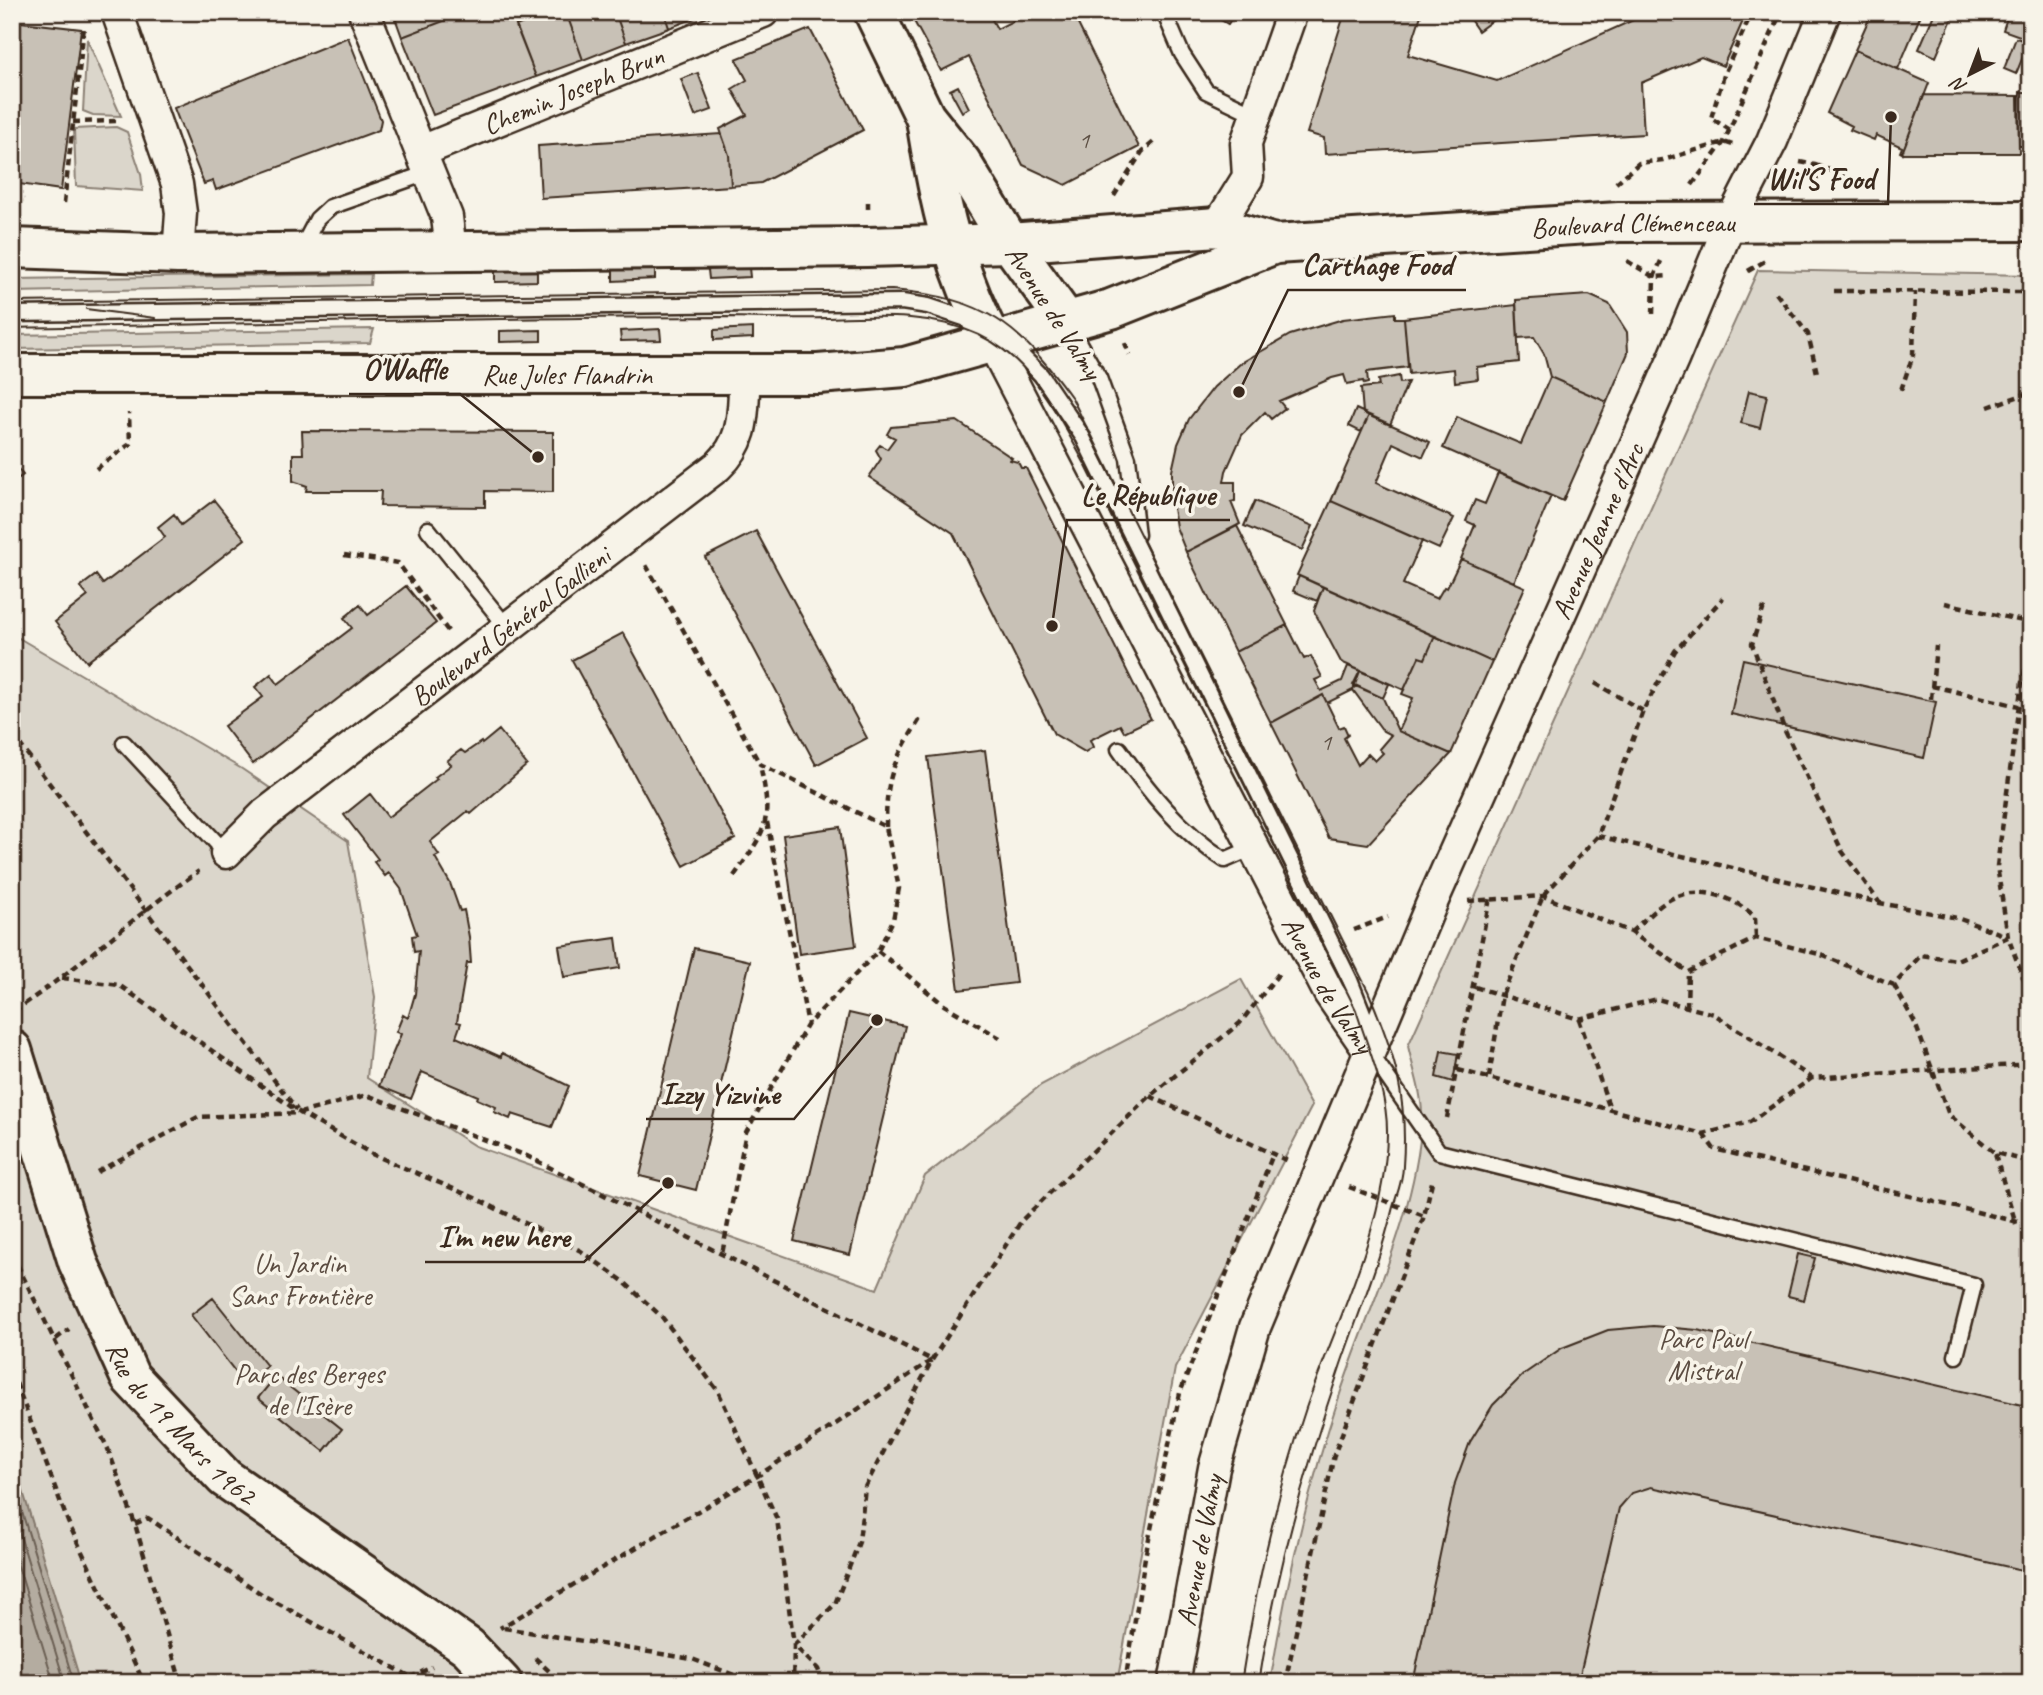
<svg xmlns="http://www.w3.org/2000/svg" width="2043" height="1695" font-family="Caveat,sans-serif">
<style>
.green{fill:#dbd6cb;stroke:#8b8074;stroke-width:2}
.water{fill:#b4aca0;stroke:#84786c;stroke-width:2}
.lines{fill:none;stroke-linecap:round;stroke-linejoin:round}
.shore{stroke:#6b5e52;stroke-width:2}
.building{fill:#c8c1b6;stroke:#3b2a1e;stroke-width:2}
.lane-casing{stroke:#3b2a1e;stroke-width:19}
.street-casing{stroke:#3b2a1e;stroke-width:35}
.secondary-casing{stroke:#3b2a1e;stroke-width:44}
.path{stroke:#3b2a1e;stroke-width:4.5;stroke-dasharray:7 5;stroke-linecap:butt}
.lane{stroke:#f7f3e8;stroke-width:14}
.street{stroke:#f7f3e8;stroke-width:30}
.secondary{stroke:#f7f3e8;stroke-width:38}
.tram{stroke:#3b2a1e;stroke-width:2}
.labels{text-anchor:middle;dominant-baseline:central;stroke-width:7;stroke-linejoin:round;paint-order:stroke}
.number-label{font-size:24px;fill:#5e5044}
.street-label{font-size:28px;fill:#3b2a1e;stroke:#f7f3e8}
.park-label{font-size:28px;fill:#5b4c41;stroke:#f7f3e8}
.leader{fill:none;stroke:#3b2a1e;stroke-width:2.5}
.callout-dot{fill:#3b2a1e;stroke:#f7f3e8;stroke-width:2.5}
.callout-label{font-size:30px;text-anchor:middle;font-weight:bold;fill:#3b2a1e;stroke:#f7f3e8;stroke-width:7;stroke-linejoin:round;paint-order:stroke}
</style>
<rect width="100%" height="100%" fill="#f7f3e8"/>
<filter id="ink" filterUnits="userSpaceOnUse"><feTurbulence type="fractalNoise" baseFrequency=".0143" numOctaves="2"/><feDisplacementMap in="SourceGraphic" scale="14" xChannelSelector="R" yChannelSelector="G"/><feConvolveMatrix kernelMatrix="1 2 1 2 8 2 1 2 1" color-interpolation-filters="sRGB"/></filter>
<g filter="url(#ink)">
<path class="green" d="M 87,39 L 121,116 L 93,115 L 83,111 Z
M 116,127 L 127,132 L 141,174 L 143,191 L 76,186 L 74,129 Z
M 1758,270 L 2031,275 L 2031,1683 L 1270,1683 C 1286,1584 1308,1488 1340,1394 C 1370,1304 1416,1215 1422,1119 C 1423,1096 1413,1069 1408,1046 Z
M 371,274 L 370,285 L 12,292 L 12,279 Z
M 374,329 L 370,343 L 12,349 L 12,335 Z
M 12,634 L 242,769 L 348,841 L 375,997 L 367,1078 L 475,1146 L 877,1289 L 925,1176 L 1041,1085 L 1241,979 L 1312,1106 L 1175,1368 L 1117,1683 L 80,1683 L 12,1461 Z"/>
<path class="water" d="M 12,1455 L 81,1683 L 12,1683 Z"/>
<g class="lines">
<path class="shore" d="M 12,1479 L 74,1683
M 12,1509 L 65,1683
M 12,1546 L 54,1683"/>
</g>
<path class="building" d="M 393,12 L 467,12 L 402,37 Z
M 467,12 L 511,12 L 536,77 L 433,115 L 402,37 Z
M 550,12 L 566,12 L 583,60 L 536,77 L 516,26 Z
M 566,12 L 615,12 L 626,43 L 583,60 Z
M 615,12 L 664,12 L 669,28 L 626,43 Z
M 664,12 L 711,12 L 669,28 Z
M 909,12 L 988,12 L 997,29 L 1030,12 L 1072,12 L 1139,147 L 1066,185 L 1023,165 L 969,57 L 941,71 Z
M 1208,12 L 1235,12 L 1228,24 Z
M 1345,12 L 1422,12 L 1408,55 L 1497,81 L 1651,12 L 1747,12 L 1723,66 L 1701,57 L 1641,83 L 1644,134 L 1325,154 L 1324,138 L 1307,133 Z
M 1477,12 L 1504,12 L 1478,31 L 1469,18 Z
M 1872,12 L 1922,12 L 1898,69 L 1855,50 Z
M 1935,12 L 1955,12 L 1936,57 L 1919,49 Z
M 2009,12 L 2031,12 L 2031,40 L 2003,30 Z
M 12,21 L 81,29 L 61,190 L 12,183 Z
M 810,29 L 863,130 L 761,183 L 731,186 L 729,155 L 720,129 L 747,115 L 732,89 L 747,80 L 736,59 Z
M 348,37 L 381,120 L 379,130 L 216,190 L 213,181 L 204,184 L 174,108 Z
M 2016,38 L 2029,42 L 2016,74 L 2004,69 Z
M 1855,50 L 1929,83 L 1902,153 L 1900,152 L 1902,147 L 1876,135 L 1874,140 L 1850,130 L 1852,126 L 1827,113 Z
M 698,73 L 712,110 L 695,116 L 681,79 Z
M 958,86 L 969,108 L 962,112 L 950,90 Z
M 2020,92 L 2031,92 L 2031,146 L 2019,146 Z
M 1924,95 L 2018,96 L 2019,153 L 1902,153 Z
M 721,134 L 729,155 L 731,186 L 541,198 L 538,146 Z
M 655,268 L 655,279 L 613,281 L 613,270 Z
M 749,268 L 750,277 L 709,279 L 708,270 Z
M 537,270 L 537,281 L 495,282 L 495,271 Z
M 1589,295 L 1609,304 L 1627,332 L 1628,353 L 1607,402 L 1550,377 L 1544,354 L 1534,337 L 1518,338 L 1516,300 Z
M 1516,305 L 1519,362 L 1477,367 L 1478,379 L 1455,382 L 1454,369 L 1409,374 L 1404,318 Z
M 1395,313 L 1395,318 L 1404,318 L 1408,367 L 1367,372 L 1368,383 L 1364,384 L 1363,381 L 1347,384 L 1344,375 L 1332,378 L 1279,401 L 1285,408 L 1271,419 L 1265,412 L 1242,435 L 1226,471 L 1224,482 L 1235,482 L 1235,501 L 1231,502 L 1240,524 L 1186,552 L 1176,527 L 1172,502 L 1172,471 L 1178,444 L 1189,419 L 1214,387 L 1241,363 L 1290,335 L 1343,319 Z
M 753,328 L 753,338 L 714,340 L 714,330 Z
M 660,329 L 661,340 L 621,341 L 620,331 Z
M 541,330 L 541,341 L 500,342 L 500,331 Z
M 1399,376 L 1400,383 L 1408,382 L 1390,425 L 1363,413 L 1361,388 L 1379,386 L 1378,380 Z
M 1550,377 L 1607,402 L 1563,501 L 1443,448 L 1457,417 L 1521,444 Z
M 1749,391 L 1767,395 L 1760,428 L 1741,423 Z
M 1356,409 L 1369,415 L 1361,432 L 1349,426 Z
M 1369,415 L 1430,442 L 1423,457 L 1393,443 L 1376,483 L 1454,518 L 1439,549 L 1331,501 Z
M 957,421 L 1012,458 L 1010,460 L 1018,462 L 1021,468 L 1026,468 L 1151,719 L 1124,732 L 1120,725 L 1090,740 L 1093,747 L 1085,752 L 1054,734 L 953,533 L 869,477 L 881,459 L 876,450 L 880,445 L 887,449 L 895,438 L 887,434 L 891,427 Z
M 302,431 L 553,432 L 553,492 L 485,491 L 485,507 L 380,506 L 381,491 L 306,491 L 307,486 L 293,481 L 293,454 L 303,454 Z
M 12,462 L 23,475 L 12,483 Z
M 1498,473 L 1551,496 L 1514,582 L 1461,559 L 1475,525 L 1466,521 L 1475,500 L 1485,504 Z
M 214,500 L 245,539 L 87,662 L 55,622 L 88,596 L 80,587 L 96,575 L 103,584 L 165,537 L 158,527 L 174,514 L 181,525 Z
M 1255,501 L 1313,526 L 1302,550 L 1244,526 Z
M 1331,501 L 1422,541 L 1403,584 L 1437,599 L 1444,587 L 1447,588 L 1461,559 L 1525,587 L 1492,662 L 1297,575 Z
M 1237,526 L 1287,625 L 1235,652 L 1186,552 Z
M 756,531 L 867,738 L 816,765 L 705,557 Z
M 1299,576 L 1323,587 L 1317,601 L 1293,591 Z
M 406,586 L 436,623 L 253,764 L 224,726 L 263,697 L 255,687 L 271,674 L 278,684 L 352,628 L 344,618 L 360,605 L 368,615 Z
M 1323,587 L 1435,636 L 1425,659 L 1419,657 L 1404,690 L 1341,662 L 1314,611 Z
M 1287,625 L 1304,659 L 1311,656 L 1322,677 L 1315,680 L 1321,691 L 1342,681 L 1348,666 L 1360,671 L 1353,690 L 1327,703 L 1323,695 L 1271,723 L 1235,652 Z
M 623,633 L 735,839 L 684,866 L 572,660 Z
M 1435,636 L 1492,662 L 1451,754 L 1398,731 L 1413,698 L 1402,694 L 1419,657 L 1425,659 Z
M 1743,659 L 1936,702 L 1924,758 L 1731,714 Z
M 1360,671 L 1389,684 L 1383,698 L 1353,685 Z
M 1355,685 L 1383,698 L 1398,731 L 1451,754 L 1368,844 L 1329,838 L 1271,723 L 1323,695 L 1339,728 L 1344,726 L 1348,735 L 1344,738 L 1358,765 L 1368,754 L 1375,761 L 1383,753 L 1379,749 L 1391,735 L 1383,731 L 1353,690 Z
M 499,730 L 527,765 L 471,814 L 468,811 L 430,842 L 439,855 L 435,857 L 450,883 L 460,911 L 464,910 L 469,937 L 471,963 L 467,963 L 457,1022 L 461,1023 L 456,1037 L 501,1057 L 502,1053 L 569,1086 L 552,1127 L 512,1114 L 510,1119 L 494,1112 L 496,1107 L 477,1099 L 478,1096 L 422,1072 L 411,1099 L 379,1086 L 401,1034 L 396,1032 L 403,1015 L 408,1018 L 415,994 L 419,951 L 414,952 L 412,936 L 417,935 L 401,889 L 389,873 L 385,876 L 374,862 L 378,859 L 344,815 L 370,794 L 388,817 L 437,779 L 435,777 L 451,765 L 447,761 L 454,755 L 461,750 L 465,753 L 481,742 L 482,744 Z
M 985,750 L 1016,983 L 959,990 L 928,757 Z
M 840,827 L 856,946 L 799,954 L 783,835 Z
M 616,938 L 620,968 L 564,977 L 559,946 Z
M 694,948 L 750,961 L 696,1190 L 640,1176 Z
M 849,1013 L 905,1026 L 850,1255 L 794,1241 Z
M 1441,1051 L 1458,1054 L 1453,1082 L 1436,1077 Z
M 1798,1254 L 1815,1258 L 1804,1300 L 1788,1296 Z
M 213,1298 L 267,1366 L 245,1384 L 191,1315 Z
M 1653,1326 L 1697,1330 L 2031,1407 L 2031,1572 L 1651,1487 L 1632,1493 L 1619,1508 L 1578,1683 L 1413,1683 L 1455,1483 L 1470,1442 L 1493,1405 L 1524,1374 L 1562,1348 L 1608,1330 Z
M 276,1376 L 342,1429 L 324,1451 L 258,1398 Z"/>
<g class="lines">
<defs>
<path id="lane" d="M 1164,12 L 1182,54 L 1206,91 L 1256,115
M 300,251 L 317,219 L 330,207 L 430,172
M 12,314 L 902,302 L 928,306 L 976,322
M 1068,324 L 1099,378 L 1128,458 L 1137,535
M 1008,342 L 1041,375 L 1083,437 L 1350,980 L 1365,1018 L 1369,1051 L 1439,1152 L 1974,1285 L 1956,1356
M 428,529 L 506,626
M 124,743 L 226,853
M 1119,749 C 1148,791 1181,832 1225,860 L 1255,847"/>
<g id="street">
<path d="M 117,12 L 177,184 L 181,213 L 178,254"/>
<path d="M 364,12 L 447,217 L 451,251"/>
<path id="s1" d="M 422,151 L 763,12"/>
<path d="M 1217,227 L 1248,177 L 1246,143 L 1292,12"/>
<path id="s2" d="M 993,344 L 1329,993 L 1369,1051"/>
<path id="s3" d="M 226,853 L 265,814 L 718,466 C 747,439 742,411 745,374"/>
<path id="s4" d="M 1174,1683 L 1214,1468 L 1255,1327 L 1431,905 L 1673,360 L 1731,221 L 1772,141 L 1825,12"/>
</g>
<g id="secondary">
<path d="M 874,12 L 925,117 L 961,162 L 1010,243 L 1067,322"/>
<path d="M 926,119 C 939,204 953,266 993,344"/>
<path d="M 12,248 L 178,254 L 867,247 L 1010,243 L 1217,227 L 1275,244"/>
<path id="s5" d="M 12,374 L 818,374 L 905,367 L 1111,309 L 1275,244 L 1619,222 L 2031,221"/>
<path id="s6" d="M 12,1050 L 78,1262 L 130,1377 L 225,1478 L 468,1647 L 502,1683"/>
</g>
</defs>
<use href="#lane" class="lane-casing"/>
<use href="#street" class="street-casing"/>
<use href="#secondary" class="secondary-casing"/>
<path class="path" d="M 73,122 L 121,121
M 1730,130 L 1711,118 L 1725,72 L 1752,12
M 1800,162 L 1815,165 L 1817,183
M 1815,165 L 1841,174 L 1851,183
M 1616,183 L 1639,163 L 1663,160 L 1724,142 L 1733,145
M 1692,185 L 1724,142 L 1781,12
M 1114,196 L 1142,152 L 1156,140
M 12,198 L 24,200
M 64,203 L 84,27
M 868,209 L 868,197
M 1627,261 L 1654,277 L 1670,276
M 1748,271 L 1765,261
M 1834,291 L 2031,292
M 1776,293 L 1808,334 L 1817,373
M 1653,314 L 1654,277 L 1661,261
M 1125,343 L 1130,355
M 1901,390 L 1913,355 L 1915,292
M 1988,407 L 2031,392
M 96,469 L 130,444 L 129,413
M 344,555 L 398,563 L 448,631
M 646,565 L 760,764 L 886,827 L 899,888 L 893,920 L 878,951 L 808,1024 L 746,1132 L 722,1254
M 1945,603 L 2031,623
M 1764,607 L 1752,644 L 1785,731 L 1842,851 L 1879,902
M 2031,646 L 2022,682 L 1997,866 L 2008,937 L 2031,999
M 1595,683 L 1643,711
M 1932,686 L 2018,706
M 1931,699 L 1936,646
M 12,734 L 297,1110
M 767,822 L 808,1024
M 886,827 C 886,776 893,762 920,719
M 1598,836 L 1880,903 L 1957,918 L 2007,936
M 734,876 C 767,829 773,822 760,765
M 1468,901 L 1543,896 L 1631,932 L 1688,972 L 1756,938 L 1819,954 L 1894,985 L 1921,955 L 1957,960 L 2008,937
M 1354,930 L 1388,917
M 1631,932 C 1643,922 1656,907 1669,900 C 1698,884 1733,896 1755,917 L 1756,938
M 878,951 L 944,1005 L 1000,1038
M 62,978 L 119,985 L 300,1113 L 374,1155 L 475,1198 L 581,1251 L 623,1281 L 662,1317 L 718,1391 L 777,1519 L 794,1645 L 793,1683
M 1894,985 L 1915,1023 L 1949,1115 L 1995,1153 L 2031,1162
M 1475,987 L 1579,1019 L 1657,999 L 1714,1014 L 1812,1078 L 2031,1064
M 1687,1007 L 1688,972
M 14,1011 C 79,968 135,915 199,871
M 1579,1019 L 1610,1109
M 1458,1070 L 1703,1134 L 1750,1122 L 1812,1078
M 1489,1077 L 1502,995 L 1543,896 L 1598,836 L 1643,711 L 1675,651 L 1723,598
M 1150,1096 L 1290,1162
M 1447,1118 L 1490,898
M 1703,1134 L 1714,1149 L 2031,1225
M 1995,1154 L 2016,1224
M 97,1172 L 198,1117 L 300,1113 L 367,1095 L 527,1156 L 932,1360 L 759,1475 L 500,1628
M 1349,1187 L 1424,1216
M 12,1254 L 108,1449 L 135,1524 L 181,1683
M 56,1339 L 69,1329
M 12,1372 L 68,1522 L 144,1683
M 135,1524 L 148,1518 L 263,1595 L 409,1676
M 504,1628 L 692,1659 L 755,1683
M 535,1658 L 562,1683
M 399,1683 L 432,1667
M 823,1683 L 818,1669 L 794,1645 L 835,1604 L 859,1542 L 865,1487 L 932,1360 L 1022,1220 L 1150,1096 L 1240,1023 L 1280,972
M 1125,1683 L 1145,1557 L 1180,1393 L 1273,1154
M 1285,1683 L 1334,1455 L 1424,1216 L 1433,1178"/>
<use href="#lane" class="lane"/>
<use href="#street" class="street"/>
<use href="#secondary" class="secondary"/>
<path class="tram" d="M 12,302 L 892,290 C 986,298 1018,324 1072,398 L 1368,991 C 1395,1054 1408,1097 1403,1166 C 1403,1180 1397,1194 1393,1207 C 1380,1261 1359,1312 1341,1364 C 1305,1469 1276,1573 1259,1683
M 86,309 L 155,318
M 12,328 C 251,324 491,317 730,317 C 762,318 795,319 827,318 C 880,316 931,313 979,335 C 1033,360 1059,417 1086,466 L 1356,1010 C 1368,1049 1388,1092 1387,1134 C 1386,1225 1336,1323 1306,1408 C 1276,1497 1255,1591 1241,1683"/>
</g>
</g>
<g class="labels">
<g class="number-label">
<text x="1084" y="140">1</text>
<text x="1326" y="742">1</text>
</g>
<g class="street-label">
<text stroke="none"><textPath href="#s1" startOffset="163">Chemin Joseph Brun</textPath></text>
<text stroke="none"><textPath href="#s5" startOffset="1642">Boulevard Clémenceau</textPath></text>
<text transform="translate(1054 312) rotate(57)">Avenue de Valmy</text>
<text stroke="none"><textPath href="#s5" startOffset="555">Rue Jules Flandrin</textPath></text>
<text stroke="none"><textPath href="#s4" startOffset="1232">Avenue Jeanne d'Arc</textPath></text>
<text stroke="none"><textPath href="#s3" startOffset="364">Boulevard Général Gallieni</textPath></text>
<text stroke="none"><textPath href="#s2" startOffset="723">Avenue de Valmy</textPath></text>
<text stroke="none"><textPath href="#s6" startOffset="416">Rue du 19 Mars 1962</textPath></text>
<text stroke="none"><textPath href="#s4" startOffset="135">Avenue de Valmy</textPath></text>
</g>
<g class="park-label">
<text x="300" y="1263">Un Jardin<tspan x="300" dy="32">Sans Frontière</tspan></text>
<text x="1703" y="1338">Parc Paul<tspan x="1703" dy="32">Mistral</tspan></text>
<text x="309" y="1373">Parc des Berges<tspan x="309" dy="32">de l'Isère</tspan></text>
</g>
</g>
<path class="leader" d="M1891 117L1888 204H1754M1239 392L1288 290H1466M538 457L460 394H349M1052 626L1067 520H1230M877 1020L794 1119H646M668 1183L584 1262H425"/>
<g class="callout-dot">
<circle cx="1891" cy="117" r="7"/>
<circle cx="1239" cy="392" r="7"/>
<circle cx="538" cy="457" r="7"/>
<circle cx="1052" cy="626" r="7"/>
<circle cx="877" cy="1020" r="7"/>
<circle cx="668" cy="1183" r="7"/>
</g>
<g class="callout-label">
<text x="1821" y="189">Wil'S Food</text>
<text x="1377" y="275">Carthage Food</text>
<text x="405" y="379">O'Waffle</text>
<text x="1148" y="505">Le République</text>
<text x="720" y="1104">Izzy Yizvine</text>
<text x="504" y="1247">I'm new here</text>
</g>
<rect width="2043" height="1695" fill="none" stroke="#f7f3e8" stroke-width="42"/>
<rect x="21" y="21" width="2001" height="1653" fill="none" stroke="#3b2a1e" stroke-width="2.5" filter="url(#ink)"/>
<g transform="translate(1970 74) rotate(222)" stroke="#f7f3e8" stroke-width="5" paint-order="stroke">
<path d="M0-5L12 26L0 18L-12 26Z" fill="#3b2a1e"/>
<text y="-10" font-size="19" font-weight="bold" text-anchor="middle" fill="#3b2a1e">N</text>
</g>
</svg>
